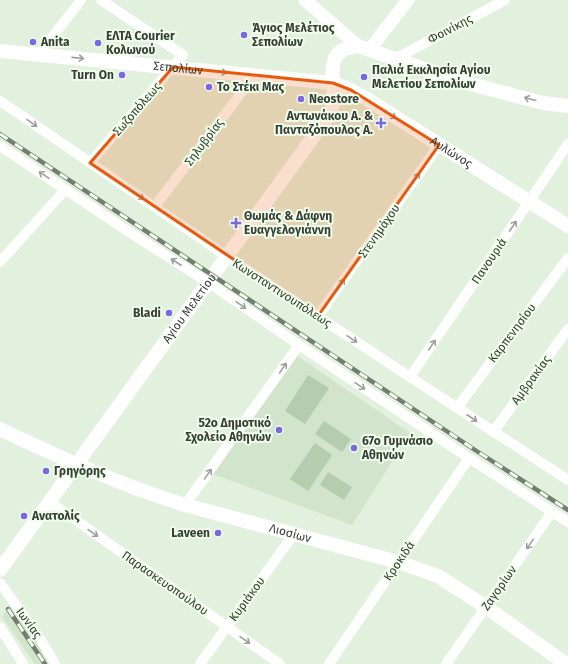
<svg xmlns="http://www.w3.org/2000/svg" width="568" height="664" font-family="'Fira Sans',sans-serif">
<style>
.built{fill:#d2e5cc}
.green{fill:#b6ccaf}
.lines{fill:none;stroke-linecap:round;stroke-linejoin:round}
.minor{stroke:#fff;stroke-width:10}
.tertiary{stroke:#fff;stroke-width:13}
.secondary{stroke:#fff;stroke-width:14}
.rail-casing{stroke:#747d71;stroke-width:4.5}
.rail{stroke:#effeea;stroke-width:3;stroke-dasharray:9;stroke-linecap:butt}
.oneway{stroke:#9c9f9b}
.marked{fill:#e8590c;fill-opacity:0.2;stroke:#e8590c;stroke-width:3;stroke-linejoin:round}
.poi-dot{fill:#7c67e2;stroke:#effeea;stroke-width:1.5}
.labels{text-anchor:middle;dominant-baseline:central;stroke-width:4;stroke-linejoin:round;paint-order:stroke}
.poi-label{font-size:12px;font-weight:bold;fill:#393f37;stroke:#effeea;text-anchor:start}
.street-label{font-size:12px;fill:#393f37;stroke:#effeea}
</style>
<rect width="100%" height="100%" fill="#e2f1dd"/>
<path class="built" d="M 296,355 L 410,433 L 352,525 L 213,474 Z
M 10,605 L 27,626 L 50,664 L 35,664 L 2,617 Z"/>
<path class="green" d="M 308,375 L 329,388 L 305,424 L 285,411 Z
M 324,421 L 351,439 L 342,452 L 315,434 Z
M 315,443 L 332,455 L 308,491 L 290,479 Z
M 328,472 L 352,487 L 344,500 L 320,485 Z"/>
<g class="lines">
<path class="minor" d="M 39,54 L 81,0
M 395,59 L 505,0
M 0,101 L 228,257 L 410,377 L 568,480
M 0,146 L 132,234 L 209,283 L 299,345 L 469,458 L 568,522
M 90,163 L 183,55 L 101,0
M 155,206 L 242,92 L 242,74
M 0,262 L 65,190
M 318,316 L 439,145
M 410,377 L 568,144
M 457,408 L 568,258
M 493,432 L 568,329
M 50,502 L 280,664
M 185,505 L 299,345
M 0,583 L 41,640 L 55,664
M 0,627 L 23,664
M 200,664 L 294,534
M 329,664 L 469,458
M 446,664 L 552,512"/>
<path class="tertiary" d="M 305,0 L 358,46
M 369,50 L 408,0"/>
<g class="secondary">
<path id="s1" d="M 0,51 L 333,83 L 351,90 L 367,99 L 568,226"/>
<path id="s2" d="M 0,429 C 61,458 120,485 185,505 L 398,562 L 438,576 L 486,607 L 566,664"/>
<path id="s3" d="M 0,570 L 327,118 C 330,114 332,109 333,103 C 336,79 321,49 358,46 L 463,82 L 543,103 L 568,106"/>
</g>
<defs>
<path id="rail" d="M 0,134 L 475,450 L 568,510
M 8,609 L 45,664"/>
</defs>
<use href="#rail" class="rail-casing"/>
<use href="#rail" class="rail"/>
</g>
<defs><path id="oneway-shaft" d="M-6 0H5M1.5-3L5.5 0L1.5 3" fill="none" stroke-width="1.6" stroke-linecap="round" stroke-linejoin="round"/></defs>
<g class="oneway">
<use href="#oneway-shaft" transform="translate(78 58) rotate(6)"/>
<use href="#oneway-shaft" transform="translate(221 72) rotate(6)"/>
<use href="#oneway-shaft" transform="translate(530 99) rotate(-165)"/>
<use href="#oneway-shaft" transform="translate(391 115) rotate(33)"/>
<use href="#oneway-shaft" transform="translate(32 123) rotate(35)"/>
<use href="#oneway-shaft" transform="translate(44 175) rotate(-146)"/>
<use href="#oneway-shaft" transform="translate(416 178) rotate(-55)"/>
<use href="#oneway-shaft" transform="translate(139 196) rotate(34)"/>
<use href="#oneway-shaft" transform="translate(513 226) rotate(-56)"/>
<use href="#oneway-shaft" transform="translate(176 262) rotate(-147)"/>
<use href="#oneway-shaft" transform="translate(341 284) rotate(-55)"/>
<use href="#oneway-shaft" transform="translate(241 305) rotate(35)"/>
<use href="#oneway-shaft" transform="translate(352 339) rotate(34)"/>
<use href="#oneway-shaft" transform="translate(432 345) rotate(-56)"/>
<use href="#oneway-shaft" transform="translate(283 368) rotate(-55)"/>
<use href="#oneway-shaft" transform="translate(360 386) rotate(34)"/>
<use href="#oneway-shaft" transform="translate(472 418) rotate(33)"/>
<use href="#oneway-shaft" transform="translate(208 474) rotate(-55)"/>
<use href="#oneway-shaft" transform="translate(93 533) rotate(35)"/>
<use href="#oneway-shaft" transform="translate(530 544) rotate(125)"/>
<use href="#oneway-shaft" transform="translate(245 640) rotate(35)"/>
</g>
<path class="marked" d="M 173,67 L 333,83 L 351,90 L 439,145 L 318,316 L 90,163 Z"/>
<g class="poi-dot">
<circle cx="244" cy="35" r="4"/>
<circle cx="33" cy="42" r="4"/>
<circle cx="98" cy="43" r="4"/>
<circle cx="122" cy="75" r="4"/>
<circle cx="364" cy="77" r="4"/>
<circle cx="209" cy="87" r="4"/>
<circle cx="301" cy="99" r="4"/>
<path d="M379 117h4v4h4v4h-4v4h-4v-4h-4v-4h4z"/>
<path d="M234 217h4v4h4v4h-4v4h-4v-4h-4v-4h4z"/>
<circle cx="169" cy="313" r="4"/>
<circle cx="279" cy="430" r="4"/>
<circle cx="354" cy="448" r="4"/>
<circle cx="46" cy="471" r="4"/>
<circle cx="24" cy="516" r="4"/>
<circle cx="218" cy="533" r="4"/>
</g>
<g class="labels">
<g class="poi-label">
<text x="252" y="28">Άγιος Μελέτιος<tspan x="252" dy="14">Σεπολίων</tspan></text>
<text x="106" y="36">ΕΛΤΑ Courier<tspan x="106" dy="14">Κολωνού</tspan></text>
<text x="41" y="42">Anita</text>
<text x="372" y="70">Παλιά Εκκλησία Αγίου<tspan x="372" dy="14">Μελετίου Σεπολίων</tspan></text>
<text x="114" y="75" text-anchor="end">Turn On</text>
<text x="217" y="87">Το Στέκι Μας</text>
<text x="309" y="99">Neostore</text>
<text x="373" y="116" text-anchor="end">Αντωνάκου Α. &amp;<tspan x="373" dy="14">Πανταζόπουλος Α.</tspan></text>
<text x="244" y="216">Θωμάς &amp; Δάφνη<tspan x="244" dy="14">Ευαγγελογιάννη</tspan></text>
<text x="161" y="313" text-anchor="end">Bladi</text>
<text x="271" y="423" text-anchor="end">52ο Δημοτικό<tspan x="271" dy="14">Σχολείο Αθηνών</tspan></text>
<text x="362" y="441">67ο Γυμνάσιο<tspan x="362" dy="14">Αθηνών</tspan></text>
<text x="54" y="471">Γρηγόρης</text>
<text x="32" y="516">Ανατολίς</text>
<text x="210" y="533" text-anchor="end">Laveen</text>
</g>
<g class="street-label">
<text transform="translate(450 29) rotate(-28)">Φοινίκης</text>
<text stroke="none"><textPath href="#s1" startOffset="179">Σεπολίων</textPath></text>
<text transform="translate(137 109) rotate(-49)">Σωζοπόλεως</text>
<text transform="translate(204 142) rotate(-53)">Σηλυβρίας</text>
<text stroke="none"><textPath href="#s1" startOffset="472">Αυλώνος</textPath></text>
<text transform="translate(379 231) rotate(-55)">Στενημάχου</text>
<text transform="translate(489 261) rotate(-56)">Πανουριά</text>
<text transform="translate(282 293) rotate(33)">Κωνσταντινουπόλεως</text>
<text stroke="none"><textPath href="#s3" startOffset="323">Αγίου Μελετίου</textPath></text>
<text transform="translate(512 333) rotate(-53)">Καρπενησίου</text>
<text transform="translate(531 380) rotate(-54)">Αμβρακίας</text>
<text stroke="none"><textPath href="#s2" startOffset="309">Λιοσίων</textPath></text>
<text transform="translate(399 561) rotate(-56)">Κροκιδά</text>
<text transform="translate(165 583) rotate(35)">Παρασκευοπούλου</text>
<text transform="translate(499 588) rotate(-55)">Ζαγορίων</text>
<text transform="translate(247 599) rotate(-54)">Κυριάκου</text>
<text transform="translate(29 623) rotate(54)">Ιωνίας</text>
</g>
</g>
</svg>
